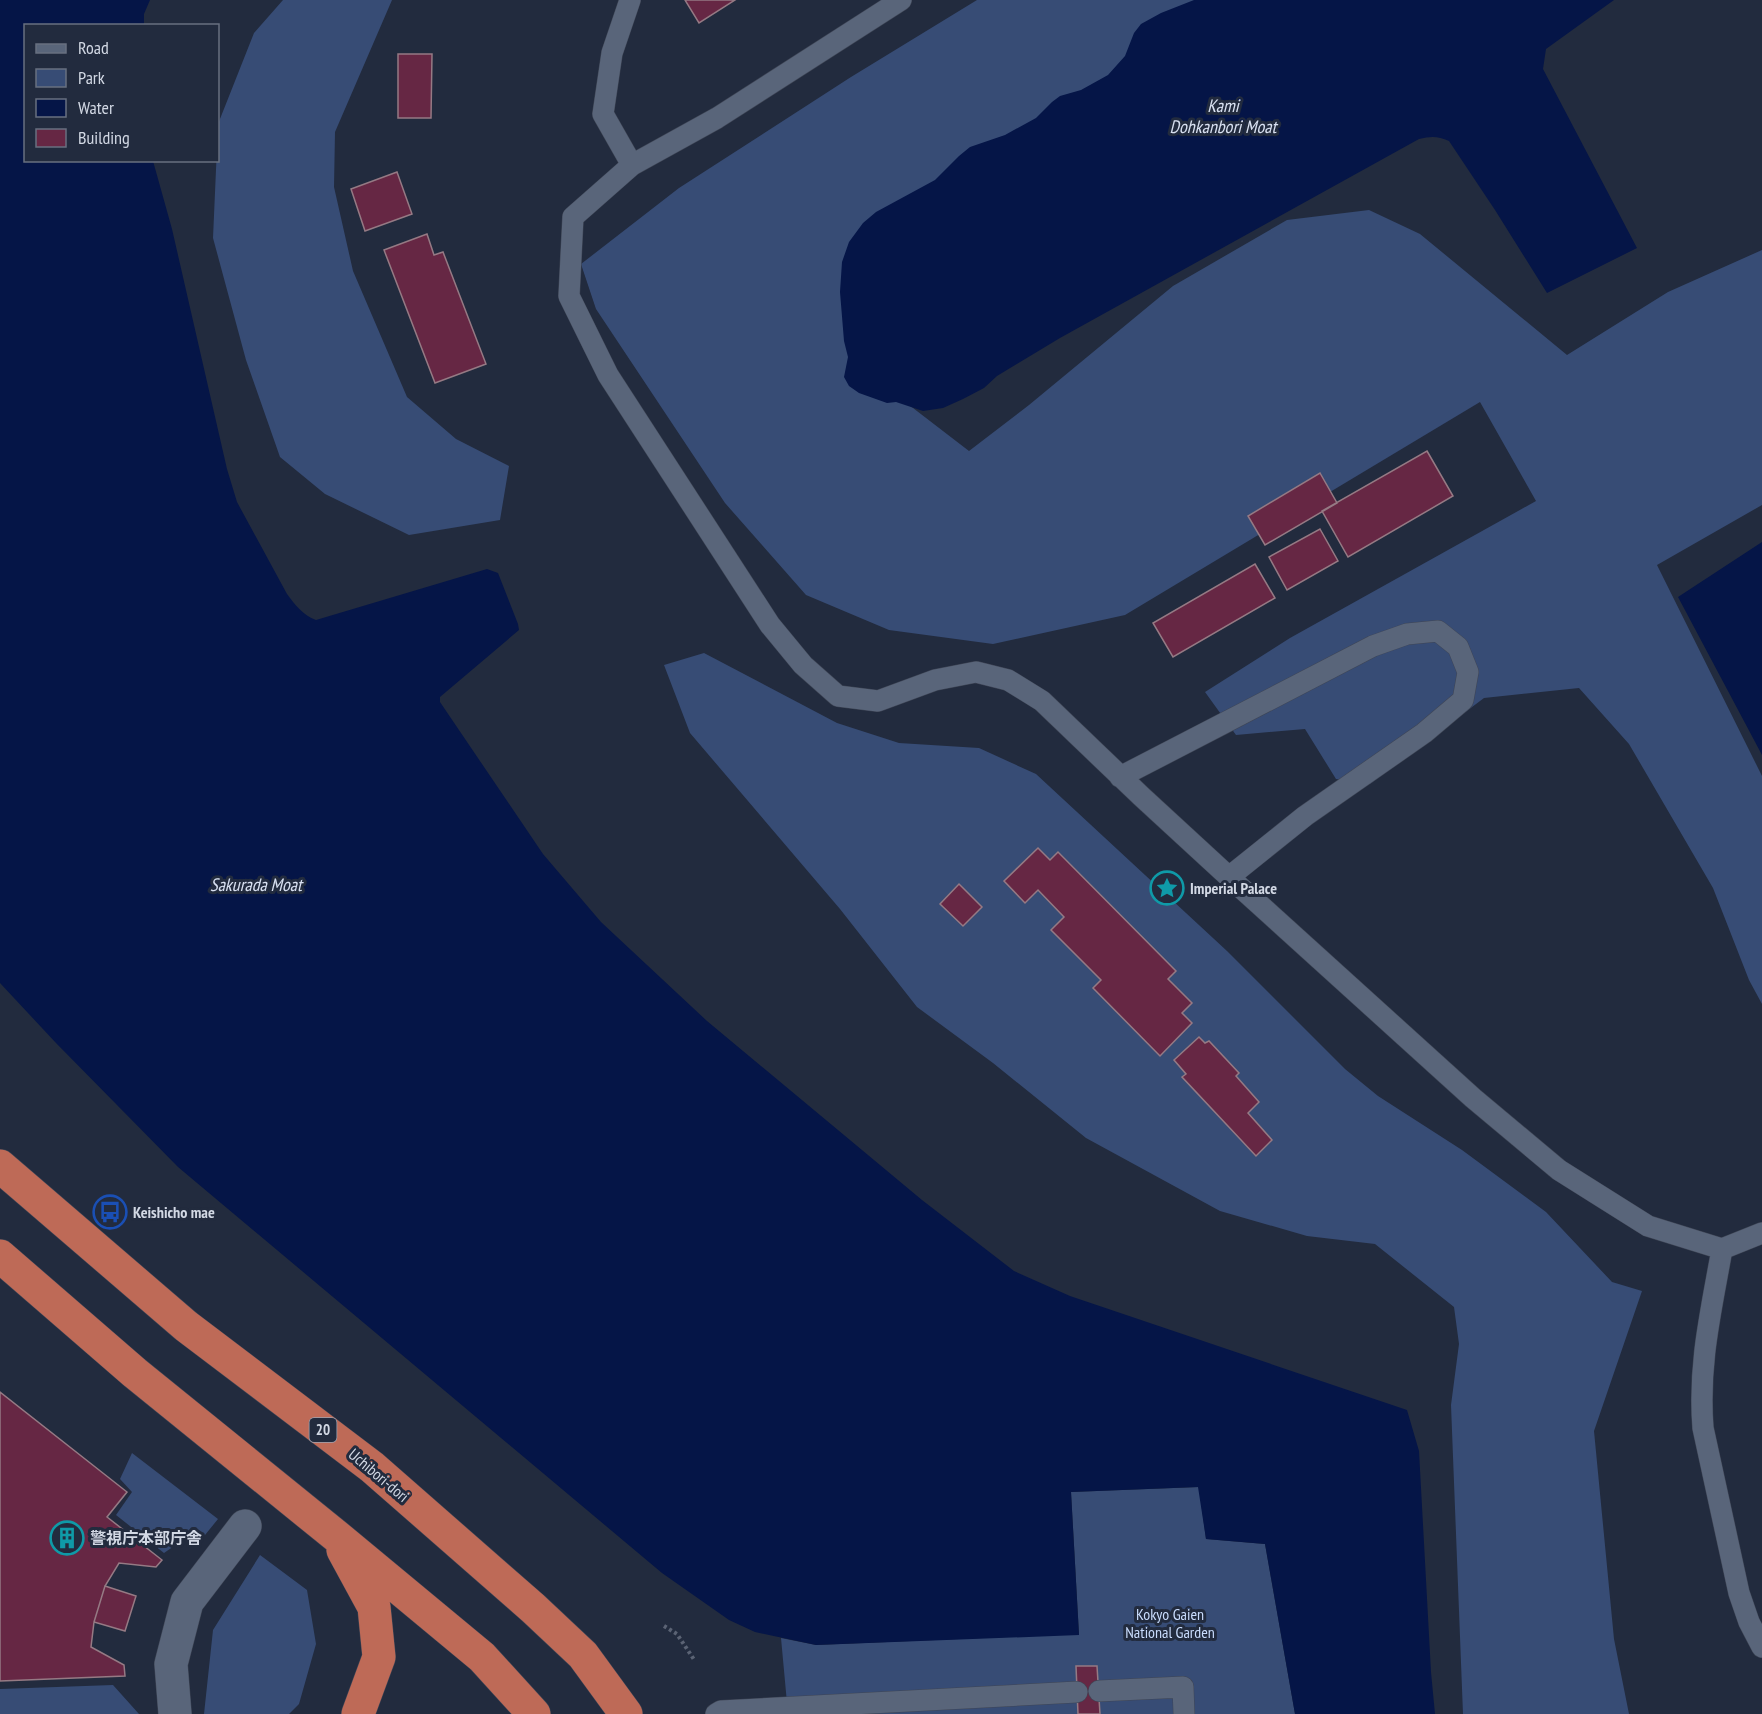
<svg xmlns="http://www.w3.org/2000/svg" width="1762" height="1714" font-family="'PT Sans Narrow','Noto Sans JP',sans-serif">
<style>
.green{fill:#374c75}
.water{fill:#051547}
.building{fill:#662744;stroke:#957a84;stroke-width:1.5}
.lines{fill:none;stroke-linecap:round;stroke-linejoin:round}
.lane-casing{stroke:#3f4656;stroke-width:22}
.street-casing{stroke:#3f4656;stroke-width:34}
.highway-casing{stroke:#3f4656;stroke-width:34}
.path{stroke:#5b6374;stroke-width:4;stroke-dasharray:3 3;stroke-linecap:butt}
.lane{stroke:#59657a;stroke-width:21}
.street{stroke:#59657a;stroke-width:33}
.highway{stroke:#be6a57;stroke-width:33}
.labels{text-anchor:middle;stroke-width:6;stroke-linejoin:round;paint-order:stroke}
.shield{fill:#222b3e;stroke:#9da4b2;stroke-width:1.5}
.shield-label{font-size:15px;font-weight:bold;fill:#d2d8e4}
.poi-label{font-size:16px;font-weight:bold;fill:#d2d8e4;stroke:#222b3e;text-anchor:start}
.street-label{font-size:16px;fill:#d2d8e4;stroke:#222b3e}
.park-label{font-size:16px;fill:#c9dcfd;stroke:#222b3e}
.water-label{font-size:18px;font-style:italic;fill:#d8e0f1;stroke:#222b3e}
</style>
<rect width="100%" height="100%" fill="#222b3e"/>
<path class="green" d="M283,0H392L335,132L334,187L353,271L407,397L456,439L509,466L500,520L409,535L325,494L280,457L246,360L213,238L218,124L254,33Z
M977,0H1284L887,388L969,451L1029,405L1173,286L1287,220L1369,210L1420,234L1567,355L1668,292L1762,250V505L1657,565L1762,776V1004L1749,980L1713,888L1629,744L1579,688L1484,698L1370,784L1336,779L1305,729L1236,735L1205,692L1290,638L1536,501L1480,402L1125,615L993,644L889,630L806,595L725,503L596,309L581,264L679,188L851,77Z
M704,653L837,723L899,743L979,748L1036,774L1227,951L1345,1069L1378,1096L1462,1150L1546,1212L1612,1282L1642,1291L1594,1431L1614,1639L1629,1714H1463L1451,1405L1459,1344L1454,1307L1375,1244L1307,1236L1220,1211L1086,1138L993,1063L917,1007L840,909L690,733L664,665Z
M132,1453L218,1519L205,1535L180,1542L164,1553L116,1515L132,1492L120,1479Z
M1199,1487L1206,1539L1265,1544L1295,1714H788L781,1638L816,1645L1079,1634L1071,1492Z
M260,1555L307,1590L316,1644L299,1704L289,1714H204L213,1630Z
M113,1685L139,1714H0V1689Z"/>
<path class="water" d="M0,0H150L144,14V25L26,26V160L153,161L172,229L227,469L237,502L287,594C295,605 303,615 316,620L487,569L498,573L518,624L519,630L440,697V702L543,854L601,922L707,1021L922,1200L1014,1271L1070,1296L1407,1410L1419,1451L1431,1672L1435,1714H1295L1265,1544L1206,1539L1198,1487L1071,1492L1079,1635L816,1645L755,1632L729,1620L662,1573L178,1167L56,1043L0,983Z
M1194,0H1614L1546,49L1543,69L1637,248L1547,293L1495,210L1449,141C1438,136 1431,136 1419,139L1060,338L997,376L984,388L963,399L943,408L923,411L896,402L887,403L859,393L849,386L844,377L848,357L844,341L840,292L842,262L849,242L863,223L876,212L935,180L959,156L970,147L1005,135L1036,118L1052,102L1060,96L1081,90L1108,75L1125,56L1134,33L1141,24L1161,13Z
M1762,542V755L1678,597Z"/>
<path class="building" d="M685,0H735L699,23Z
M398,54H432L431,118H398Z
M397,172L412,214L365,231L351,189Z
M427,234L434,255L443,252L486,364L435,383L384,250Z
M1427,451L1453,496L1348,557L1322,511Z
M1320,473L1337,503L1265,545L1248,516Z
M1320,529L1338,561L1287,590L1269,557Z
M1255,564L1275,598L1173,657L1153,623Z
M1038,848L1050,860L1058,852L1176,971L1168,979L1192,1003L1182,1013L1192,1023L1160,1056L1093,988L1101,980L1051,930L1064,917L1038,890L1025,903L1004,881Z
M959,884L982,907L963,926L940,904Z
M1199,1037L1205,1043L1209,1041L1239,1073L1236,1076L1259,1102L1248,1113L1272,1140L1256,1156L1182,1077L1186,1074L1174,1060Z
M0,1392L127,1492L107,1517L162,1560L156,1567L119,1563L105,1586L94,1622L91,1647L124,1665L125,1676L0,1681Z
M105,1586L136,1596L125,1631L94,1622Z
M1076,1666H1097L1100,1714H1078Z"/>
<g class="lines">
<defs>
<path id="lane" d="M630,0L612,53L603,114L632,165
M901,0L717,118L632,165L573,217L569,296L608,375L770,625L803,665L838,696L878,701L935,680L976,672L1008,680L1042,701L1141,796L1229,877L1473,1098L1559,1170L1648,1226L1722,1249
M1120,777L1373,646L1407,634L1438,631L1458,647L1468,672L1463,700L1424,733L1305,816L1229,877
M1762,1233L1722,1249C1711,1312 1698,1364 1703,1428L1739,1593L1749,1622L1762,1647
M1099,1691L1183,1687L1184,1714
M716,1714L721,1711L1077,1692"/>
<path id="street" d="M175,1714L171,1664L187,1602L245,1526"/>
<path id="highway" d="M0,1166L186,1326L372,1467L533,1608L583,1655L626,1714
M0,1256L135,1373L335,1535L482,1657L534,1714
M343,1550L374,1607L379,1657L358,1714"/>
</defs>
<use href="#lane" class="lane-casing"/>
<use href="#street" class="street-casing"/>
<use href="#highway" class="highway-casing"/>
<path class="path" d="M664,1626L677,1634L695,1661"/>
<use href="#lane" class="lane"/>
<use href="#street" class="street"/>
<use href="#highway" class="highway"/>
</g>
<defs>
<symbol id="sight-ring" viewBox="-11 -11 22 22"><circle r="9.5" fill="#222b3e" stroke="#0f9aa8" stroke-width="1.5"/><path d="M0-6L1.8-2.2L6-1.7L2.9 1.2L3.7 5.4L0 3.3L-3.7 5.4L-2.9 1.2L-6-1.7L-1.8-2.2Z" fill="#0f9aa8"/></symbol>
<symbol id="bus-ring" viewBox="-11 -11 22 22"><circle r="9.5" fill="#222b3e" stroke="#1a4fb4" stroke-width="1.5"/><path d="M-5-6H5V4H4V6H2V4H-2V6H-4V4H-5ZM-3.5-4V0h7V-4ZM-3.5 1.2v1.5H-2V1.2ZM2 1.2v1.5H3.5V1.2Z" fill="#1a4fb4"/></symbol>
<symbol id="building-ring" viewBox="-11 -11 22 22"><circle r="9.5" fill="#222b3e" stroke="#0f9aa8" stroke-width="1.5"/><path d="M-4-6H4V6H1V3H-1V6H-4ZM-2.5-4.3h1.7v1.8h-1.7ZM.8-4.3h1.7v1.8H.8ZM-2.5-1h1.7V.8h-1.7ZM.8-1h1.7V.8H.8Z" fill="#0f9aa8"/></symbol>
</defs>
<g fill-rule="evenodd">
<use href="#sight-ring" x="1148" y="869" width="38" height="38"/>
<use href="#bus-ring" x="91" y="1193" width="38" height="38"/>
<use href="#building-ring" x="48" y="1519" width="38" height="38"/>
</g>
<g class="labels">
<rect class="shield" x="309.5" y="1418" width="27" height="24" rx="4.5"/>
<g class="shield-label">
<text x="323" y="1435">20</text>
</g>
<g class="poi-label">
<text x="1190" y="894">Imperial Palace</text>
<text x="133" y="1218">Keishicho mae</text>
<text x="90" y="1544">警視庁本部庁舎</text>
</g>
<g class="street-label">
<text transform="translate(379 1475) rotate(40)" y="6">Uchibori-dori</text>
</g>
<g class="park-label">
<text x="1170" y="1620">Kokyo Gaien<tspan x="1170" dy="18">National Garden</tspan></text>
</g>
<g class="water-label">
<text x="1223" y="112">Kami<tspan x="1223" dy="21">Dohkanbori Moat</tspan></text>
<text x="256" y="891">Sakurada Moat</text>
</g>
</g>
<rect x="24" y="24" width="195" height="138" fill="#222b3e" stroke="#687080" stroke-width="1.5"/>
<rect x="36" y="44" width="30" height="9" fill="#59657a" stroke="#687080" stroke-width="1.5"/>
<text x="78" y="54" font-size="18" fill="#d2d8e4">Road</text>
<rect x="36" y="69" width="30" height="18" fill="#374c75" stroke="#687080" stroke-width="1.5"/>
<text x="78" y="84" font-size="18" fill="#d2d8e4">Park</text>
<rect x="36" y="99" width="30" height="18" fill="#051547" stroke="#687080" stroke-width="1.5"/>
<text x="78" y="114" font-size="18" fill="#d2d8e4">Water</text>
<rect x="36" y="129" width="30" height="18" fill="#662744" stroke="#687080" stroke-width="1.5"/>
<text x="78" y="144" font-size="18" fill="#d2d8e4">Building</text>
</svg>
